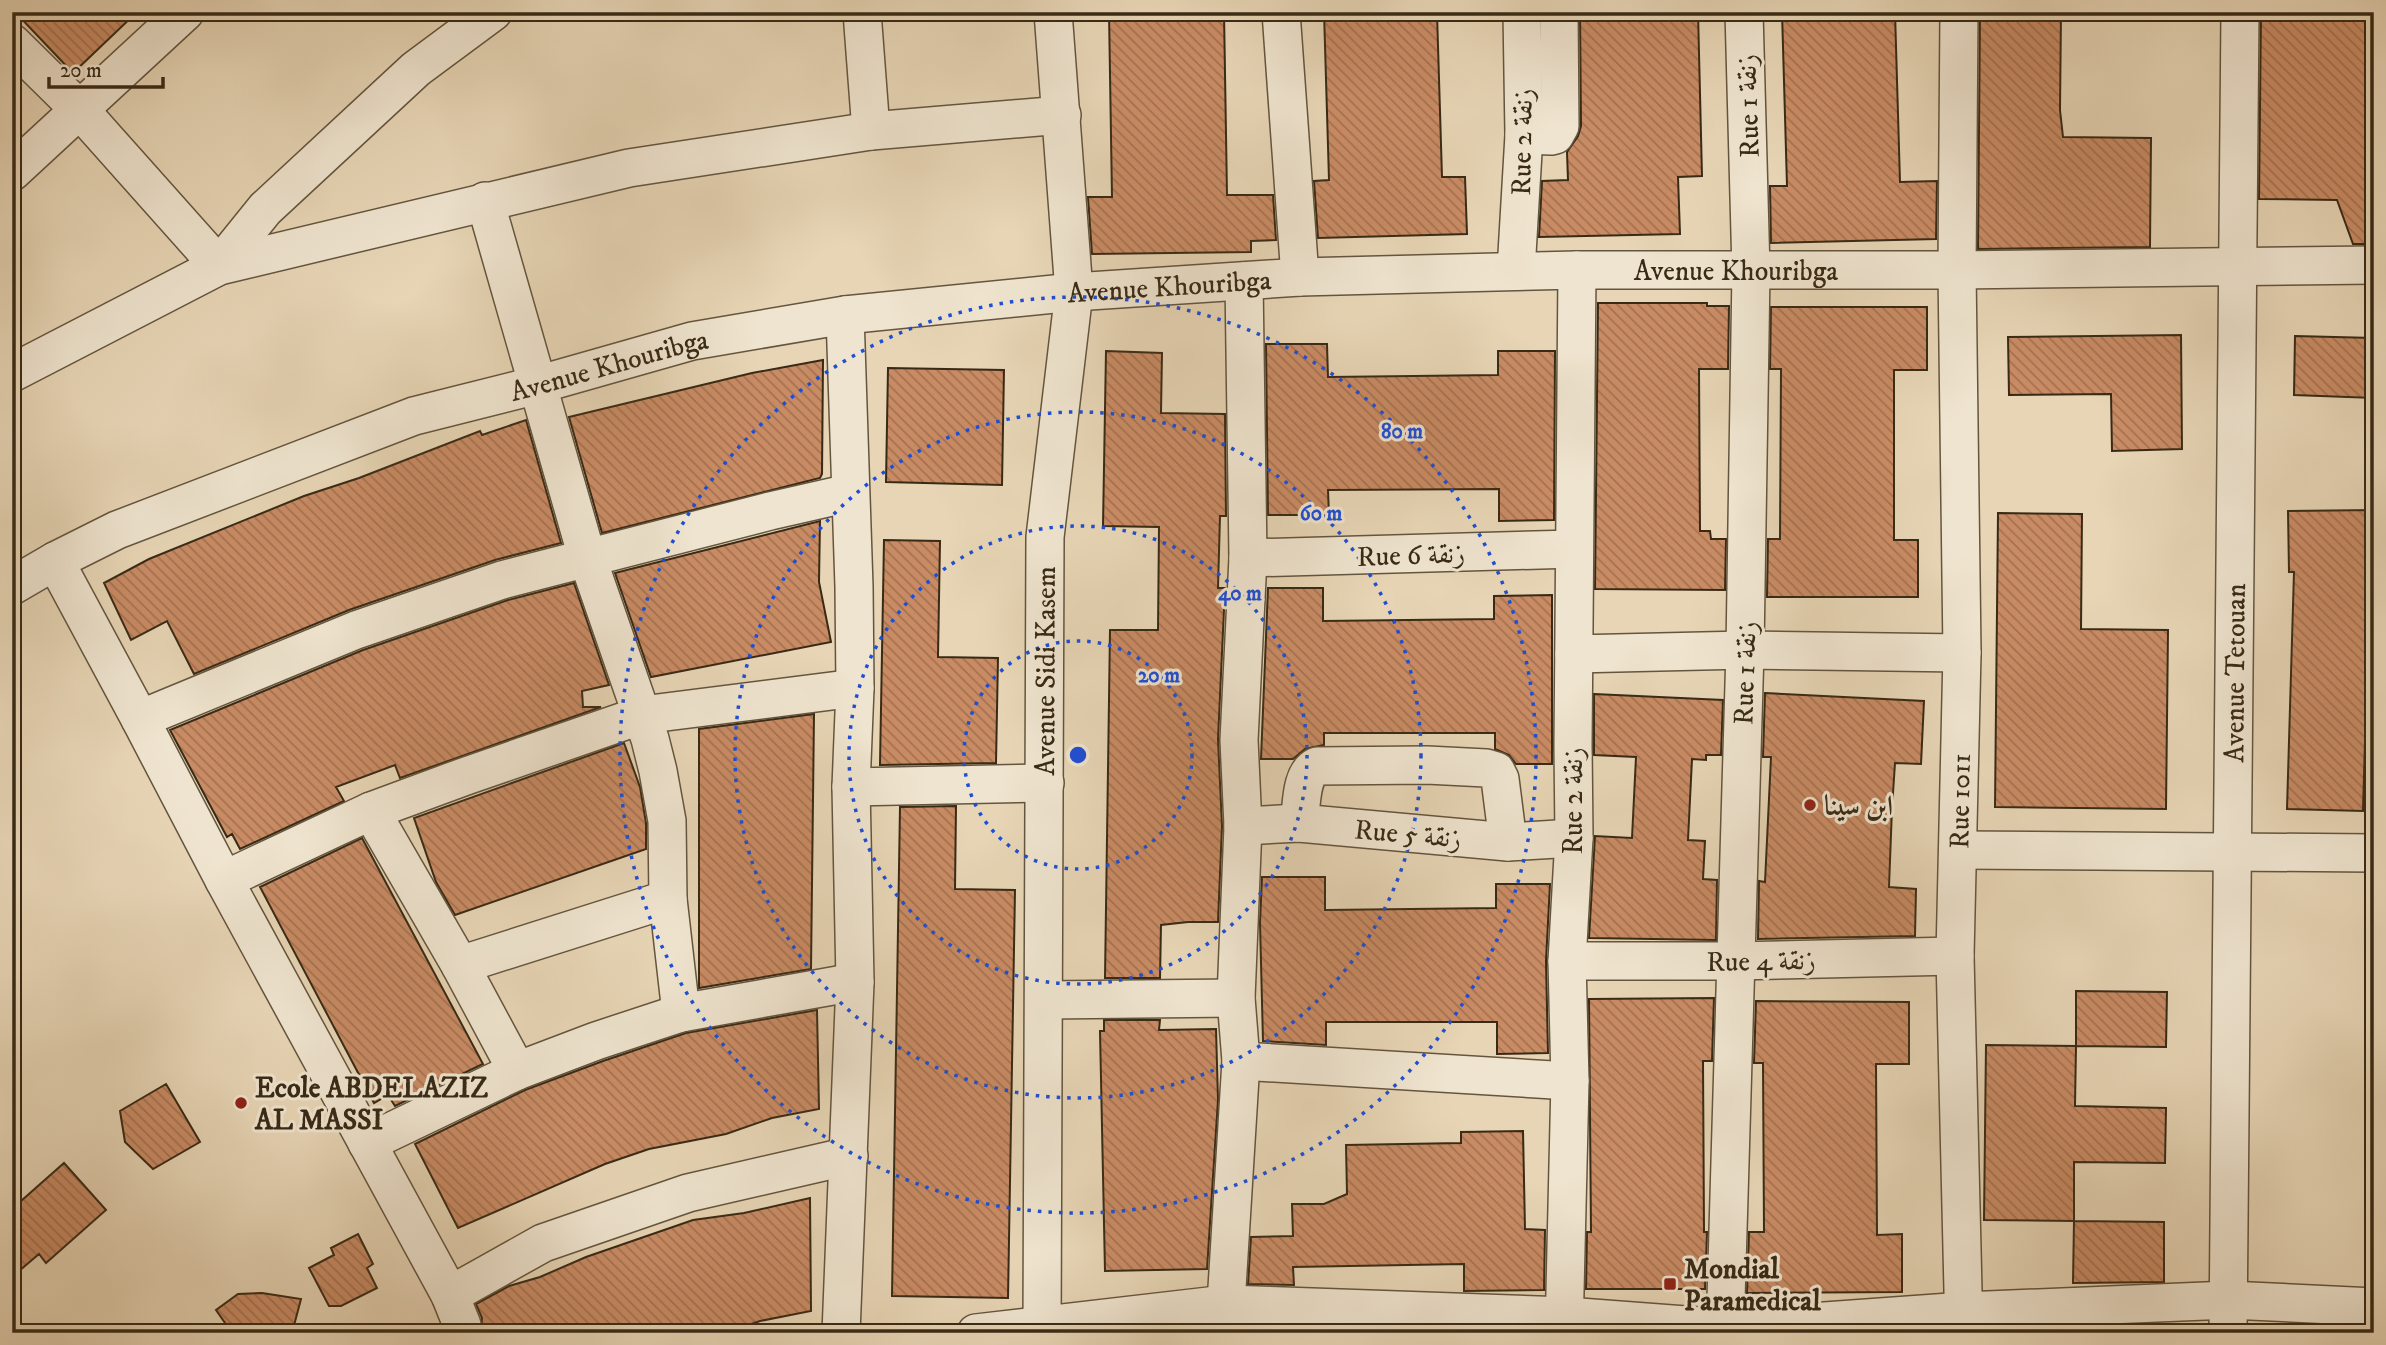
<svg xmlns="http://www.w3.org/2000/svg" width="2386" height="1345" font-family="'IM FELL DW Pica',Amiri,serif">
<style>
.building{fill:url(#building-back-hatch);stroke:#382a16;stroke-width:2}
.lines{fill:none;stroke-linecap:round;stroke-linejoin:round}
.minor-casing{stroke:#64553e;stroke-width:40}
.minor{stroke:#efe4cf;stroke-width:37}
.ring{fill:none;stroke:#1d4ed8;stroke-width:3.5;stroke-dasharray:3.5 7}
.poi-dot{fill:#8f2418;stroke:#efe4cf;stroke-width:2.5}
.labels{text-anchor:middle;stroke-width:6;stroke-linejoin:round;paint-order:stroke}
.street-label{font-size:28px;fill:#382a16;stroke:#efe4cf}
.poi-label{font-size:28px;font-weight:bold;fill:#382a16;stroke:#efe4cf;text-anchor:start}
.centre{fill:#1d4ed8;stroke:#efe4cf;stroke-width:3.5}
.ring-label{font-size:21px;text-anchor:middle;font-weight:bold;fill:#1d4ed8;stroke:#efe4cf;stroke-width:6;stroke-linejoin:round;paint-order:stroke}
</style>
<defs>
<pattern id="building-back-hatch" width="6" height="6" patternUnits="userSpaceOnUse" patternTransform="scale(1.75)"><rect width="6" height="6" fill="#c98b64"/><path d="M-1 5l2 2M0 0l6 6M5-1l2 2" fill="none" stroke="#a47251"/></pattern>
</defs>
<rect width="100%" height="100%" fill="#e7d5b5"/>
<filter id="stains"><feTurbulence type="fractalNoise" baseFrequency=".00286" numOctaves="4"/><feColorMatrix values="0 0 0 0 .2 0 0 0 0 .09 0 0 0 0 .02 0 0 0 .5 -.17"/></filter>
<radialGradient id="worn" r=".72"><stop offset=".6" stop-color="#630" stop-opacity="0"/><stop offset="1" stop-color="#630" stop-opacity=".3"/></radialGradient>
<path class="building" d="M15,12H137L73,73Z
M1109,12H1224L1227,195H1273L1276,240L1251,241V252L1092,254L1088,197H1112Z
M1324,12L1437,13L1442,177H1465L1467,234L1318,238L1314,181L1329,180Z
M1580,12H1698L1702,176L1678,177L1680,234L1539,237L1542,181L1568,180L1567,152L1578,136L1581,126Z
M1782,12H1895L1900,182L1937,181L1936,239L1771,243L1770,186H1787Z
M1980,12H2061L2060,110L2063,137L2151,138L2150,247L1978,249Z
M2261,12H2374V244H2353L2337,200L2259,199Z
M1598,303H1707V306H1729L1728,369H1699L1700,531H1710L1711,539H1726L1725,590L1595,589Z
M1771,307H1927V370H1894V540H1918V597H1767L1768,539H1780L1781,369H1770Z
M2181,335L2182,449L2112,451L2111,394L2009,395L2008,337Z
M2295,336L2374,338V398L2294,395Z
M1266,344H1327L1328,377L1498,375V351H1555L1554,520L1499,521V489L1328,490L1329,515H1268Z
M1106,351L1162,353L1161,413L1225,414L1226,516H1220L1218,588H1225L1218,739L1222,826L1218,922H1188L1161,925L1160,978H1105L1110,630H1158L1159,527L1103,526Z
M823,360L822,474L820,478L602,533L569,417L752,373Z
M888,368L1004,370L1002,485L886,482Z
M526,420L561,543L495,560L349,610L194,674L167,621L131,640L104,583L149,559L304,496L359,478L480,431L482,435Z
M2374,510V571H2370L2363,811L2287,809L2294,572H2289L2288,511Z
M1998,513L2082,514L2081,629L2168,630L2166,809L1995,807Z
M820,521L819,582L831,642L651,677L615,573Z
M884,540L940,541L938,657L998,658L996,763L880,765Z
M574,583L609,685L582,691L583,707H601L400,778L395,765L336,787L344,801L240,849L232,834L227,837L170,730L363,650L508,600Z
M1268,588H1323V621L1494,619V596L1552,595V764H1516L1509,755L1495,749V733H1324V745L1305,749L1293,759H1261Z
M1765,693L1924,701L1921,764L1895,763L1892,808L1889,887L1916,889L1915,936L1758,939L1759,881L1765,882L1771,757H1763Z
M1594,694L1723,700L1721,755H1706V760L1692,759L1688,840L1705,841L1703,879L1717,880L1716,940L1589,938L1595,836L1632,838L1636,757L1594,755Z
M814,714L811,969L699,988V729Z
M624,743L640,787L646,823V849L455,915L436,882L414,818Z
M956,806L955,889L1015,890L1008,1298L892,1296L900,807Z
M362,838L483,1064L395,1106L388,1095L374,1103L260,887Z
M1262,877H1325V910L1496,908V884H1550L1546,961L1548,1053L1497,1054V1022H1326V1045L1263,1041L1260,923Z
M2076,991L2167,992L2166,1047L2076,1046Z
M1714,998L1712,1061H1703L1704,1232H1707L1705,1289H1586L1587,1232H1591L1589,999Z
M1756,1001L1909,1002V1064H1876L1877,1235L1902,1234V1292L1747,1293L1749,1232H1764L1763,1063H1754Z
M817,1010L819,1109L772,1118L726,1134L649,1149L605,1164L458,1228L415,1144L525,1090L603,1061L686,1033Z
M1104,1020H1160L1159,1030L1216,1029L1218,1100L1207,1269L1105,1271L1100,1031H1104Z
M1986,1045L2076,1046L2075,1106L2166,1108L2165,1163L2074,1162V1221L1984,1220Z
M166,1084L200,1142L153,1169L125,1142L120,1111Z
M1523,1131L1525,1229L1545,1230L1544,1290L1464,1291V1264L1293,1267L1294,1285L1248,1284L1251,1237L1293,1236L1292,1204H1324L1347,1194L1346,1145L1461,1143V1132Z
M64,1163L106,1210L46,1263L39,1254L12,1277V1209Z
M810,1198L811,1311L760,1321L725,1333H481L482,1318L476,1304L509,1286L540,1277L586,1257L693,1220L744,1213Z
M2074,1221L2164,1222V1282L2073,1283Z
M358,1234L373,1264L367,1268L377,1288L341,1306H329L309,1268L334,1255L331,1248Z
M262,1293L301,1299L292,1333H232L216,1310L238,1294Z"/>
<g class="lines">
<defs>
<g id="minor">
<path d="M862,12L871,131"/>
<path d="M1281,12L1300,277"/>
<path d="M1959,12L1957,270L1962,653L1955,956L1964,1333"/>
<path d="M12,43L80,110L219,266L265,209L416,69L493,12"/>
<path d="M1524,135L1551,136L1555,135L1560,126L1559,12"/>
<path d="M12,172L185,12"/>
<path d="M485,201L587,557L650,739L658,771L667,821L668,899L681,1013"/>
<path d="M1516,271L1524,135L1522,12"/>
<path d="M12,373L219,266L629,168L871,131L1062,115"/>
<path d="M1248,558L1574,549"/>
<path d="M55,561L140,719L356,630L502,580L770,511L849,493"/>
<path id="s1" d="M12,586L55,561L117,530L414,416L537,385L692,341L845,315L1074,292L1300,277L1577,270H1957L2374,265"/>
<path d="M1574,654L1745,650L1962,653"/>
<path d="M140,719L224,880L450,1295L462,1325"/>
<path d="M851,787L1045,783"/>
<path d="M371,811L460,965"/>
<path d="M1299,823C1302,806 1300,774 1317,766L1427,765L1486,768L1496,771L1500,779L1508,842"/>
<path d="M1243,826L1299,823L1508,842L1574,838"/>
<path d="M1958,850L2374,853"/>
<path d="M224,880L371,811L466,776L642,715L855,688"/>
<path d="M1567,961H1735L1955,956"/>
<path d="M1044,1000L1236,998"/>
<path d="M1241,1061L1570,1081"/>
<path d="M517,1071L460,965L668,899"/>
<path d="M367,1143L517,1071L596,1041L681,1013L855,982"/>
<path d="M450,1295L543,1243L688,1193L849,1156"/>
<path d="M841,1333L855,982L851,787L855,688L854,587L845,315"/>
<path d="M976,1333L1226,1304L1566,1316L1725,1328L1964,1311L2229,1300L2374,1307"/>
<path id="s2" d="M1042,1333L1045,537L1074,292L1053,12"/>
<path d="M1226,1333V1304L1241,1061L1236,998L1243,826L1239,740L1248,558L1244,281"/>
<path d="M1564,1333L1570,1081L1567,961L1574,838L1573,745L1577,270"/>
<path d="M1725,1333L1745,650L1751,271L1744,12"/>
<path id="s3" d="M2228,1333L2240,12"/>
</g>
</defs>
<use href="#minor" class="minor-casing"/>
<use href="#minor" class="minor"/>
</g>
<g class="ring">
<circle cx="1078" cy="755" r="114"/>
<circle cx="1078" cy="755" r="229"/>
<circle cx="1078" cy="755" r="343"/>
<circle cx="1078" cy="755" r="458"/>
</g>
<g class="poi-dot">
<circle cx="1810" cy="805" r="7"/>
<circle cx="241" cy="1103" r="7"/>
<rect x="1663" y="1277" width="14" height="14" rx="3.5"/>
</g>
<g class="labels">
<g class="street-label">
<text transform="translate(1747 106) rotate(-92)" y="10">Rue 1 زنقة</text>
<text transform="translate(1521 142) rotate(-89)" y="10">Rue 2 زنقة</text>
<text dy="10" stroke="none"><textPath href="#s1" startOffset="1773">Avenue Khouribga</textPath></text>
<text dy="10" stroke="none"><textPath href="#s1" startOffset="1206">Avenue Khouribga</textPath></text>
<text dy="10" stroke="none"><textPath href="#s1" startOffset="639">Avenue Khouribga</textPath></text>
<text transform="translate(1411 554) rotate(-2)" y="10">Rue 6 زنقة</text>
<text dy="10" stroke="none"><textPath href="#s2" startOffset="662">Avenue Sidi Kasem</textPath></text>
<text transform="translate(1744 673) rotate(-88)" y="10">Rue 1 زنقة</text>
<text dy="10" stroke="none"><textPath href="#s3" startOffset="660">Avenue Tetouan</textPath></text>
<text transform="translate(1572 801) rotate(-90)" y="10">Rue 2 زنقة</text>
<text transform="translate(1959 801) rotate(-89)" y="10">Rue 1011</text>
<text transform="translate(1408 833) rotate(5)" y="10">Rue 5 زنقة</text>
<text transform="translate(1761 960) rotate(-1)" y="10">Rue 4 زنقة</text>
</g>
<g class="poi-label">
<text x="1824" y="815">ابن سينا</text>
<text x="255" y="1097">Ecole ABDELAZIZ<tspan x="255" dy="32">AL MASSI</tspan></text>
<text x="1684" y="1278">Mondial<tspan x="1684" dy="32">Paramedical</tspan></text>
</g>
</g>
<circle cx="1078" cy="755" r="10" class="centre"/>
<g class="ring-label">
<text x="1402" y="438">80 m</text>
<text x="1321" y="520">60 m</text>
<text x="1240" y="600">40 m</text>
<text x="1159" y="682">20 m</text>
</g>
<rect width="2386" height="1345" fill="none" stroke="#e7d5b5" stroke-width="42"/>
<rect x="14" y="14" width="2358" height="1317" fill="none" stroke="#382a16" stroke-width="3.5"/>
<rect x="21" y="21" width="2344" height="1303" fill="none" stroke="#382a16" stroke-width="2"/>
<path d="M49 77v10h114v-10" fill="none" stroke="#382a16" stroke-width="3.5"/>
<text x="60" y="77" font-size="21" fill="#382a16" stroke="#efe4cf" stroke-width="5" paint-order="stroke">20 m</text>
<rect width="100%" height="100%" filter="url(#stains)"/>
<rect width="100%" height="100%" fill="url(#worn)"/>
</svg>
